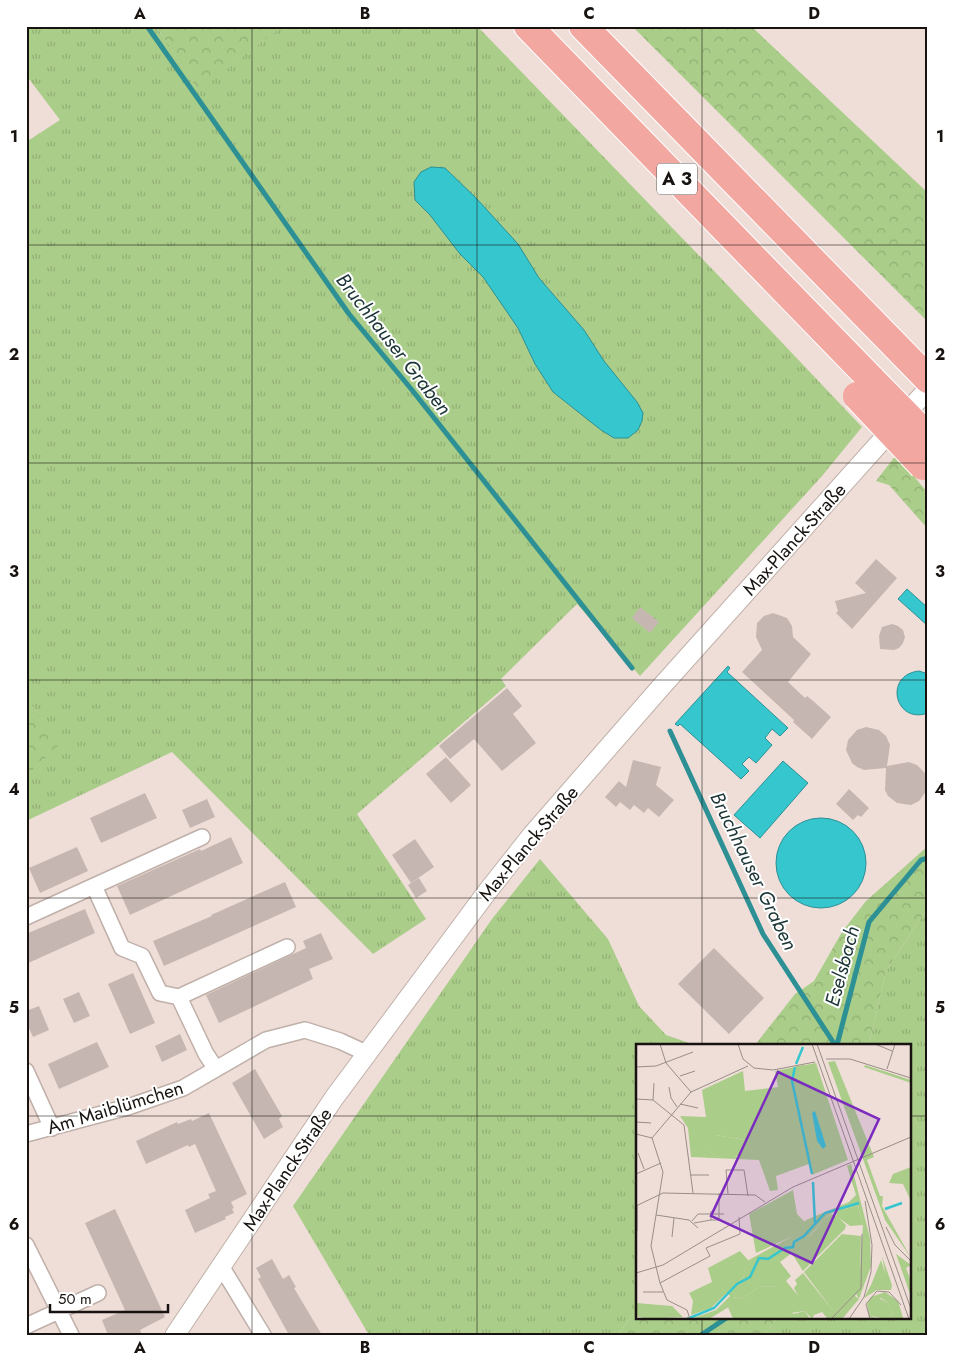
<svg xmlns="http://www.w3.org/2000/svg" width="954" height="1361" font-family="Jost,sans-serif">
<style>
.grass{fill:url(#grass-tufts)}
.forest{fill:url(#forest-crowns)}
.water{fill:#36c6ce;stroke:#2d9095}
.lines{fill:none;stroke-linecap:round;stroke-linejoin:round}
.stream{stroke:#2d9095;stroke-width:5}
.building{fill:#c6b6b1}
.minor-casing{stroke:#c0b0aa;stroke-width:18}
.tertiary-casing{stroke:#c0b0aa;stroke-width:21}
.motorway-casing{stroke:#fff;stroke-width:30}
.minor{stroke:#fff;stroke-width:15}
.tertiary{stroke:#fff;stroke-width:19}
.motorway{stroke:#f3a7a1;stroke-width:28}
.motorway-bridge-casing{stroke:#fff;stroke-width:30;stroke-linecap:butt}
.motorway-bridge{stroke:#f3a7a1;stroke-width:28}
.grid{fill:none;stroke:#181310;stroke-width:1;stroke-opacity:0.55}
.labels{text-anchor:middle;stroke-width:4;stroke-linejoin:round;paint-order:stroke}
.shield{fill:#fff;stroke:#5d5a58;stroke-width:1}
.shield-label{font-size:18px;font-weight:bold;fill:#181310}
.street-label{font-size:19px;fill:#181310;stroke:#fff}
.water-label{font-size:20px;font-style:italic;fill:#1c3435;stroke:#fff}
.inset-river{fill:none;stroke:#36c6ce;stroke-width:2.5}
.inset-road{fill:none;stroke:#998d88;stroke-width:1}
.view{fill:#7b2cbf;fill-opacity:0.15;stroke:#7b2cbf;stroke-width:2.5}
.inset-edge{fill:none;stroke:#181310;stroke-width:2.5}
.neatline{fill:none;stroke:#181310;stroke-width:2}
.grid-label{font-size:16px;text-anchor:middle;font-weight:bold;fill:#181310}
</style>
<defs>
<pattern id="grass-tufts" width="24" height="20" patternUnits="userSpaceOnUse" patternTransform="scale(1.25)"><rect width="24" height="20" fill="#aacd89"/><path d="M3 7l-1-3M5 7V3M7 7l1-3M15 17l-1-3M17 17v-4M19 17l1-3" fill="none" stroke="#92af75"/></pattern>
<pattern id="forest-crowns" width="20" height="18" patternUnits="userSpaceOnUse" patternTransform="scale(1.25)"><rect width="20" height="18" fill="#aacd89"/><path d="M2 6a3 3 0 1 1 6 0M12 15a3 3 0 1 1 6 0" fill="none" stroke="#92af75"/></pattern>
</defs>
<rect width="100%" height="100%" fill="#efded8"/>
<path class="grass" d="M26,26H156L199,90L282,26H477L715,272L862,427L822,476L640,676L577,604L501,679L506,686L357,814L426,919L373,954L172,752L26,821V777L60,743L26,698V142L60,120L26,75Z
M540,859L608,939L639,1006L666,1035L695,1045H638V1308L618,1335H369L293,1206L492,919Z
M928,907V1335H764L778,1317H910V1045H869L886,971Z"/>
<path class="forest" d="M156,26H282L199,91Z
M632,26H751L928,193V322Z
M896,455L928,493V529L889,485L876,481Z
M26,698L61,743L26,777Z
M928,846V907L886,971L869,1045H755L795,994L814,981L842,932L866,901Z
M638,1308V1317H778L764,1335H618Z"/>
<path class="water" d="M431,167L445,168L477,199L518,244L539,278L584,330L604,361L637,402L643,413L642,421L638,430L628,438H614L601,430L553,392L535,364L518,328L483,277L460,254L430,215L415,200L414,182L421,172Z
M907,589L928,608V626L898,599Z
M728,666L730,668L727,672L788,728L780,736L772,729L765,738L772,745L756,763L749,757L742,764L749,771L741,779L680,724L678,726L675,724Z
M919,671L928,674V713C895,725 883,675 919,671Z
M783,761L808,783L760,838L734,815Z
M776 863a45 45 0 1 1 90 0a45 45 0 1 1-90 0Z"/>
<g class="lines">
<path class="stream" d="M147,26L349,314L412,390L632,668
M670,731L763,934L835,1045
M837,1045L869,922L921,860L928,858
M701,1335L728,1317"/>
</g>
<path class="building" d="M876,559L897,578L852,629L836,613L838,611L835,601L866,593L855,583Z
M640,607L659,622L650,633L632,618Z
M773,613L787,618L792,626L793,637L811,654L788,682L805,698L807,696L812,700L831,717L812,739L793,722L794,720L742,672L762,650L756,637L757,623L764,616Z
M892,624L898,626L903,630L905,637L903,643L899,648L894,650L880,649L879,636L882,627Z
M507,688L522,706L513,714L536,743L502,771L474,739L450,759L439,746Z
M866,727L879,730L886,736L890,745L887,766L909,762L917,765L924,772L928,780L927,790L919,801L911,805L897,803L888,796L885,790L886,768L864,770L857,767L852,763L846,750L848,740L857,730Z
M446,757L471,785L451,803L426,774Z
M633,760L661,767L656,785L674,800L659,817L648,808L644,813L634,805L630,810L620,802L616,807L605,797L619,781L626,787Z
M849,789L869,808L861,817L858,815L853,820L836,804Z
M145,793L157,818L101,843L90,818Z
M207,799L215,817L190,828L182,810Z
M231,837L243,863L130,915L117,886L200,849L201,851Z
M415,839L434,867L411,883L392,855Z
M77,847L88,871L40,893L29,868Z
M419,878L427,891L416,898L408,885Z
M285,882L296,907L164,966L153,941L212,916L211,915Z
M85,909L95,933L26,964V934Z
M321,933L333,959L309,969L313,979L219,1023L206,995L306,948L303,941Z
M714,948L764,998L729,1034L678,984Z
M133,973L155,1023L130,1034L108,984Z
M79,992L90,1016L74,1023L63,999Z
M39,1006L49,1030L33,1037L26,1022V1011Z
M180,1034L187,1050L162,1062L155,1046Z
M97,1042L109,1067L59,1089L48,1064Z
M255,1069L282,1116L279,1119L283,1127L264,1139L232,1083Z
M209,1113L247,1194L231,1202L234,1208L232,1209L234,1213L225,1217L226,1219L195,1233L185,1210L210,1198L208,1194L216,1191L195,1144L189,1147L188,1145L146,1164L136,1141L177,1122L178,1124L191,1119L192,1121Z
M115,1209L165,1317L140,1330L142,1335H108L102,1320L125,1310L85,1223Z
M272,1259L283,1279L289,1275L296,1287L294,1288L322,1335H289L258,1279L261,1277L256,1268Z"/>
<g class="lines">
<defs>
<path id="minor" d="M94,886L202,837
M26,917L94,886L122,948L142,956L160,993L179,997L206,1054L216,1069
M179,997L287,947
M26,1071L52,1128
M26,1134L128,1107L183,1088L266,1040L305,1030L340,1041L366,1053
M26,1245L71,1335
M221,1266L263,1335
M26,1326L98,1293"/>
<path id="tertiary" d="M175,1335L334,1098L487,892L532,835L661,687L928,389"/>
<path id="motorway" d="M528,26L872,380
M583,26L928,379"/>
</defs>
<use href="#minor" class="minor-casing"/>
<use href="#tertiary" class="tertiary-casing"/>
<use href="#motorway" class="motorway-casing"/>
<use href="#minor" class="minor"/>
<use href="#tertiary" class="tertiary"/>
<use href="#motorway" class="motorway"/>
<defs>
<path id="motorway-bridge" d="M872,380L928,437
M857,396L923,466"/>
</defs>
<use href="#motorway-bridge" class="motorway-bridge-casing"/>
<use href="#motorway-bridge" class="motorway-bridge"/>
</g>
<path class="grid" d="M252,26V1335M477,26V1335M702,26V1045M26,245H928M26,463H928M26,680H928M26,898H928M26,1116H638M910,1116H928M702,1317V1335"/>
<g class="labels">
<rect class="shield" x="657" y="163.5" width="40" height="31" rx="4"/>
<g class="shield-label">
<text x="677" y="185">A 3</text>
</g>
<g class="street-label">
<text transform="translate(794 539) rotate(-48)" y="7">Max-Planck-Straße</text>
<text transform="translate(528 843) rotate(-50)" y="7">Max-Planck-Straße</text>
<text transform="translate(115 1107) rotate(-17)" y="7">Am Maiblümchen</text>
<text transform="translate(287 1169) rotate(-56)" y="7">Max-Planck-Straße</text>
</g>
<g class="water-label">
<text transform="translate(394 344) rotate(52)" y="7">Bruchhauser Graben</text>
<text transform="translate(754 871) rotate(64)" y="7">Bruchhauser Graben</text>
<text transform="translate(842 966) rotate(-75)" y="7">Eselsbach</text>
</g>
</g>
<g transform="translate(636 1044)">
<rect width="275" height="275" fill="#efded8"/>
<path d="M180,19L212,116L176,131L173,120L140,132L142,146L134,147L123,116L55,113L52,84L44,72L70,73L66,46L107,27L109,47L142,43L139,27ZM80,91L109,96L102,113L77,112L75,107ZM157,146L161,170L170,179L155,193L120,209L113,170ZM222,162L227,181L214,182L203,174L210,181L209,185L167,227L155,208L175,191L188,175L196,170L199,173L201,170L199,167ZM206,190L225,192L224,243L219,252L223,255L206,275L191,274L186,268L178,271L166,260L158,244L161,240L159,236L167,229L198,268L168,228ZM104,207L112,216L107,233L75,264L55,271L57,257L53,249L76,238L72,224ZM260,210L275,221L270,224L275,237L274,250ZM246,212L256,241L255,246H241L228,254L235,241L237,242L249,229ZM142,242L157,270L169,267L174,275H97L92,263L96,261V253L105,255L123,243ZM249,248L262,257L267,274L251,275L257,270L252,259L245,254L231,260L235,272L241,275L233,273L231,260L235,253ZM0,259L36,262L47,273L11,275L0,272Z" fill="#aacd89" fill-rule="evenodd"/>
<path d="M199,17L238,113L231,116L244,152H247L246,162L275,214L249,176L192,18ZM169,21L177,43L159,47L157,32L160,22ZM229,21L275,36V39L228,23ZM66,83L80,91L109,96L112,110L93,114L77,112L75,107L61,105L58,103L60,93ZM215,120L234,194L235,222L223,255L219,248L223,243L227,181L222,162L199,167L188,175L165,202L144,218L155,232L150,237L178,271L176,275L169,267L140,271L142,242L123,243L105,255L97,253L96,261L73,275H55L80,266L94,252L90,248L107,233L111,217L155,193L170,176L213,158L220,151L211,122ZM275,123V157L267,140L253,139L257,130ZM245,216L249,229L247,236L237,243L235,241ZM241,253L252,259L257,270L251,275L235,272L231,260Z" fill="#aacd89"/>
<path d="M179,67L190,102L187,105L181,97L176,69Z" fill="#36c6ce"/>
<path class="inset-river" d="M160,20L167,3M159,23L156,37L176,130M177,138L179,180M249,165L266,159M51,275L78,264L101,240L114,233L123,214L132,215L149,204L157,203L158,198L168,192L189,169L223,159"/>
<path class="inset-road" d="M24,0L30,19L55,48M102,0L107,15L118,24L137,26L179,18M176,0L273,275M181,0L275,265M239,0L256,7M190,15H214L275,34M0,23L20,22L57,8M251,25L259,0M44,32L59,27M33,43L35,54L41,63M0,55L17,56L48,81L57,149M17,56L18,39M44,60L62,64M0,78L15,79M0,90L16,94L27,128L15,202L24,239L31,256L51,266L54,275M16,94L55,48L112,22M2,109L8,125M0,130L25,119M55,131H73M92,150L90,126H108L112,152M0,162L27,149L119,151L129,158M75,167V176H83V149M20,171L53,176L62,184M56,177L62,170H88M58,179L75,176M250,183L259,201L275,217M1,187V161M36,193L38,174M0,229L27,221L157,143L275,93M24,239L74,212L70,204L104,190L103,173M7,248H27M195,275L225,244L226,190M213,275L228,253L235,228L236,201L229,157M234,275L230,260L241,247L253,248L265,261"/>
<path class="view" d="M142,28L243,75L176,219L75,172Z"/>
<rect width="275" height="275" class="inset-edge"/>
</g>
<rect width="954" height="1361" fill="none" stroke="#ffffff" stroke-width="55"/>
<path d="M50 1304v8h118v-8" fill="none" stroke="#181310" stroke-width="2.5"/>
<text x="58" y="1304" font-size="15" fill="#181310" stroke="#ffffff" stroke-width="4" paint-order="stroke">50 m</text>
<rect x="28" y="28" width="898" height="1306" class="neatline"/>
<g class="grid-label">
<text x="140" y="19">A</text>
<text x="365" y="19">B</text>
<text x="589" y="19">C</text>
<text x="814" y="19">D</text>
<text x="14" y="142">1</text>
<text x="940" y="142">1</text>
<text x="14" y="360">2</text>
<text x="940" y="360">2</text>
<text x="14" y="577">3</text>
<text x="940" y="577">3</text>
<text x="14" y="795">4</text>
<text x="940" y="795">4</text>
<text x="14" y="1013">5</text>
<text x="940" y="1013">5</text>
<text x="14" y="1230">6</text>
<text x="940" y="1230">6</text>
<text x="140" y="1353">A</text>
<text x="365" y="1353">B</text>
<text x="589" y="1353">C</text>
<text x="814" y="1353">D</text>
</g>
</svg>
